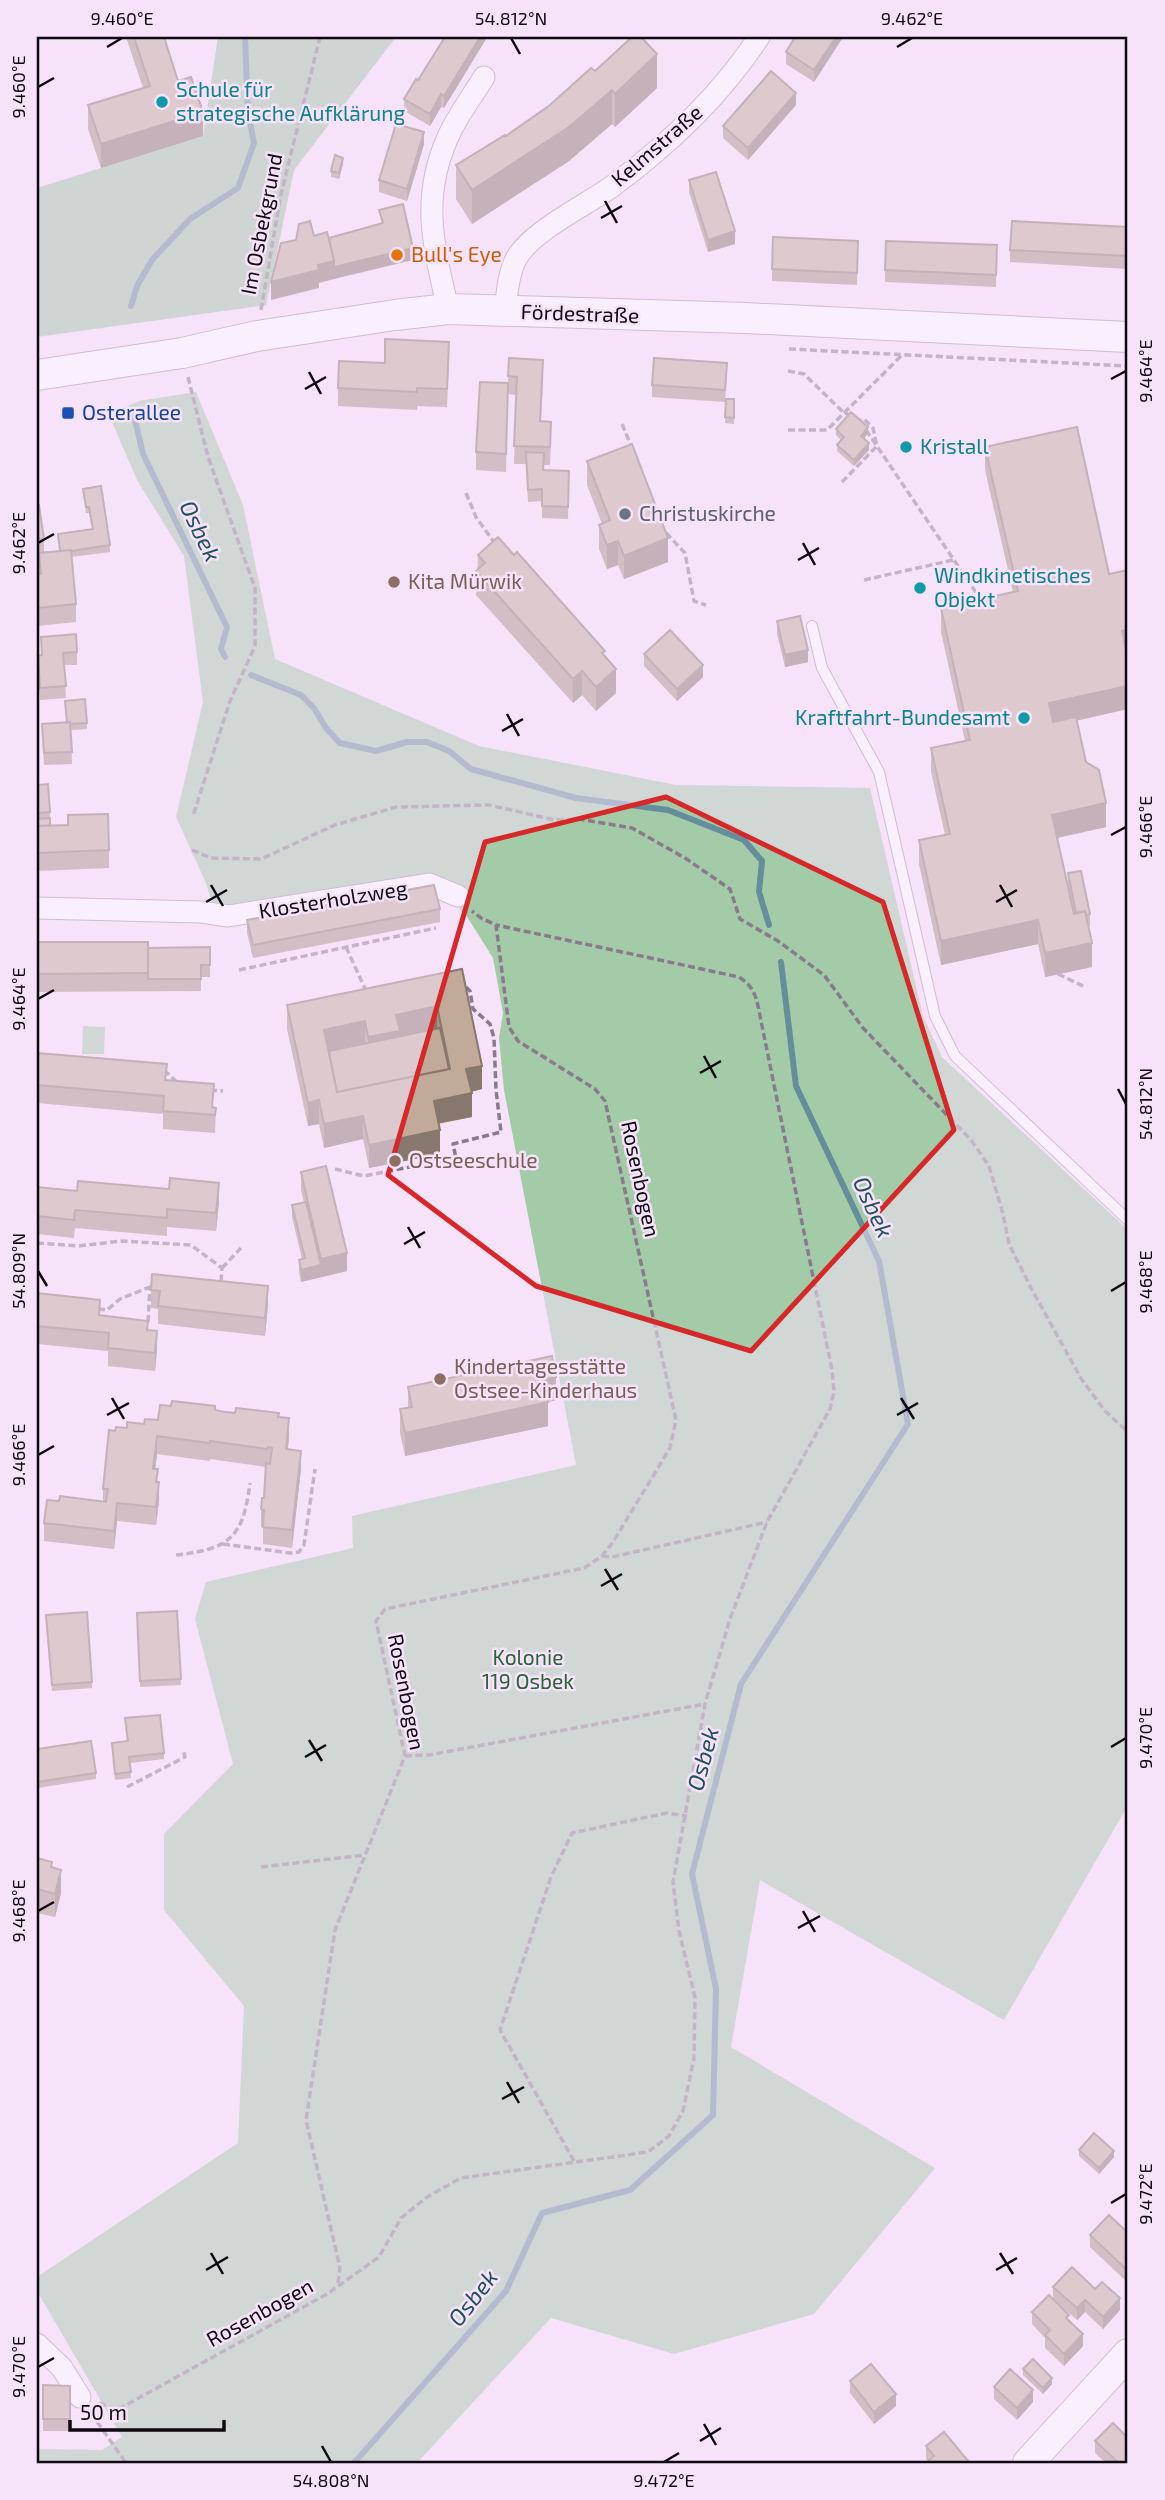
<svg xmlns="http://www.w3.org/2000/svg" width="1165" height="2500" font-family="'Exo 2',sans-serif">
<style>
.green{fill:#a3cba8}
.forest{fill:#9ec6a3}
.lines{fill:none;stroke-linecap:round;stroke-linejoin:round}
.stream{stroke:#668d9b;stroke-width:6}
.lane-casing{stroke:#a190a4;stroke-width:12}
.street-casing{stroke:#a190a4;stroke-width:23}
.secondary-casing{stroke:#a190a4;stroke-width:32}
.path{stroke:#897b8b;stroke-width:3.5;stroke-dasharray:7 3.5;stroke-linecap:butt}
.lane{stroke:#fff;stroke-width:10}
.street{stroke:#fff;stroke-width:21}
.secondary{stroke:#fff;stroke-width:30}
.wall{fill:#a79284}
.shaded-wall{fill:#88776c}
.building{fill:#c2aa9a;stroke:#88776c;stroke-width:2;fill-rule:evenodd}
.marked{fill:none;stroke:#d62828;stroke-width:5;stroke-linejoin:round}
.ticks{fill:none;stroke:#0f0911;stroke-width:2.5}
.culture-dot{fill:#0f9aa8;stroke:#f6e2f9;stroke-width:2.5}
.food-dot{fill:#e8710a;stroke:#f6e2f9;stroke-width:2.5}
.transit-dot{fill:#1a4fb4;stroke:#f6e2f9;stroke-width:2.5}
.worship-dot{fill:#6b7280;stroke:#f6e2f9;stroke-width:2.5}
.education-dot{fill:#8d6e63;stroke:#f6e2f9;stroke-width:2.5}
.labels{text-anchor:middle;stroke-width:5;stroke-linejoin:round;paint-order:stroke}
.culture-label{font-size:21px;fill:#0d838f;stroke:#f6e2f9;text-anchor:start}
.street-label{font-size:21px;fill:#0f0911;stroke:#f6e2f9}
.food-label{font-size:21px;fill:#c56008;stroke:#f6e2f9;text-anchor:start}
.transit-label{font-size:21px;fill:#164399;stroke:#f6e2f9;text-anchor:start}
.worship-label{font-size:21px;fill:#5b616d;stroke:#f6e2f9;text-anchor:start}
.education-label{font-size:21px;fill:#785e54;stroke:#f6e2f9;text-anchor:start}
.park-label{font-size:21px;fill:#296336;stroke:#f6e2f9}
.water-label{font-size:23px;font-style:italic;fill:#1f515d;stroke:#f6e2f9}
.neatline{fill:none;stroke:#0f0911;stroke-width:2.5}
.ticks-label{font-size:18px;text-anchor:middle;fill:#0f0911}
</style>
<rect width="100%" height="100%" fill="#f6e2f9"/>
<path class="green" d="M196,392L243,505L275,659L479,746L676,785L870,788L923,1016L942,1057L1128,1230V1805L1004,2020L760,1880L731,2047L935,2168L814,2314L674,2354L551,2318L417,2463H37V2449L102,2450L122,2437L37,2291V2277L238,2143L244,2006L164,1910V1834L233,1764L195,1619L206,1582L353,1548L352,1516L576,1465L504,1090L499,1038L503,1013L493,958L466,915L440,891L220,925L205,881L176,817L203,702L184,556L137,480L109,415L139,401Z
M83,1026L105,1027L104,1054H82Z"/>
<path class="forest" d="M218,37H396L294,170L266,305L37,337V188L203,136Z"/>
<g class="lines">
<path class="stream" d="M131,306L137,286L152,260L190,219L238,188L254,143L248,112L245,37
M135,420L143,454L227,627L221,649L225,657
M251,675L301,695L314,708L326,728L340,743L376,751L407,742H427L449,751L471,769L576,798L668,810L744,840L762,861L759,892L769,925
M354,2463L506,2291L542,2213L630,2190L713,2115L716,1989L692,1874L741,1684L908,1424L879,1261L796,1086L781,962"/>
<defs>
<path id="lane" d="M812,626L822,668L879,772L935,1016L955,1056L1128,1220"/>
<path id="street" d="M448,309C434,247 420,199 448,137C457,116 472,97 484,77
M505,312C507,294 508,275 516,259C531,231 587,205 614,185C669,144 721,95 759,37
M37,908L201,912L228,916L429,884L458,896
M37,2344L62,2368L80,2397"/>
<path id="secondary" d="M37,375L182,353L257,336L395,315L448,309L746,318L1128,337
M1028,2463L1128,2354"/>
</defs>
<use href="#lane" class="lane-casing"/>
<use href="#street" class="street-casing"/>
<use href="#secondary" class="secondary-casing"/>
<path class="path" d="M261,310L281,194L320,37
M789,349L1128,366
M788,371L804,374L843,412L853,417
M188,377L208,457L255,588V646L230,701L193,816
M622,424L632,448
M788,430H827L902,355
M866,430L983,603
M842,482L877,446L873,428L864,419L858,421
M466,493L476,517L496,545
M666,533L685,553L694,601L706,605
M864,580L953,560
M192,850L211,858L261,859L335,825L396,807L489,805L555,820L579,819L632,828L685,858L730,889L740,919L778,941L824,975L863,1028L971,1140L989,1166L1003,1214L1009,1244L1032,1290L1082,1380L1105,1411L1128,1432
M346,947L367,993
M239,970L436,928
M1058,974L1083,986
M164,1070L179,1084
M210,1090L223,1091
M335,1169L364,1176L456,1158L453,1144L501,1132L496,1090L494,1038L490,1024L473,1009L470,991L464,985
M37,1243L78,1246L122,1241L191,1245L222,1268L221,1283
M222,1268L241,1248
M98,1309L107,1310L120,1299L150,1287
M148,1322L150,1287H152
M223,1544L290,1553L299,1552L304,1545L315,1469
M176,1555C230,1549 243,1538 250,1483
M602,1556L612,1557L767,1522
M405,1756L429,1755L705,1704
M127,1787L185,1757L183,1749
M261,1867L365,1855
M574,2161L500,2030L551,1877L572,1833L667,1813L687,1816
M338,2283L340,2268L306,2120L335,1930L405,1756L376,1621L385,1609L584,1568L602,1556L613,1542L670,1448L676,1420L605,1101L595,1089L518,1041L509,1027L496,925L481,918L472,911
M99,2403L117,2410L327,2294L379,2257L401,2218L427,2197L461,2178L648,2152L669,2136L683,2111L694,2058L695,1997L679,1931L673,1882L705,1704L730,1619L767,1522L830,1409L834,1391L832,1370L758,1006C755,992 751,985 739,977L496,925
M91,2413L126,2463"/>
<use href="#lane" class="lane"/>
<use href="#street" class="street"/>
<use href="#secondary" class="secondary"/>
</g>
<path class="wall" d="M126,37H164L178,81L203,136L101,168L88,129V105L143,88Z
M486,37V39L444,108L441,107L430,126L404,111V99L418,80Z
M843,37L814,82L786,64V52Z
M595,71L657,88L615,127L612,124L569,161L472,224L456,199V165L506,136L550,105Z
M796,105L748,160L723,138V126Z
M424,144L407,201L379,192V180Z
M343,164L339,179L331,177V171Z
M689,180L735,244L708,252L689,192Z
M1128,227V269L1010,262V250Z
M997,245L996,287L885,282V270Z
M858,253L857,285L772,281V269Z
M509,358L543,378L541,421L551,440L550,465H544L543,470L569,471L568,519L542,518V501L528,502L526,464H514L516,395L508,394L506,472L476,470V452L508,383Z
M449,360L447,407L417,406V410L338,406V388L385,363Z
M727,375L725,402L652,397V385Z
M726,399H734V424L725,423Z
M836,429L868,433L864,439L869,450L854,466L837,451V445L841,440L836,435Z
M985,447L1109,574L1128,570V653H1127L1077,721L1086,762L1106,827L1057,838L1068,884V873L1090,914V926L1088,927L1092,967L1045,977L1038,944L941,965L919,864V840L945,835L931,772V748L965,741L941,632V608L1013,592L985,470Z
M587,461L668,562L624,579L618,565L607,569L599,549V525L602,524L587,485Z
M83,489L110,545V552L71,557L76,604V622L37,626V574H39V553L60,551L58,534L92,529L89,513H86Z
M37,505L44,539V552H37Z
M478,555L605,656L616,693L596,711L582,695L573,703L476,595Z
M777,621L808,662L785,667L777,634Z
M41,637L77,652V665H64L66,698L40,700L38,656L41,655Z
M644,654L703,677L677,701L644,666Z
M87,723V729L71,730L72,764L44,765L42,724Z
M37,785L50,812V826L109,850V868L37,871Z
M440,909V922L253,958L247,933V920Z
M37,942L148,948L210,947V977H201V991L37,992Z
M462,969L482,1089L471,1092L472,1117L438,1124L440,1154L369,1168L363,1139L324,1148L319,1124L308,1126L287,1029V1005Z
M37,1053L167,1080L216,1108L215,1133L163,1129V1114L37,1103Z
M301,1172L347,1271L301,1282L299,1272V1260L302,1259L292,1217V1205L304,1203L301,1190Z
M37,1187L219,1201L216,1231L167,1227V1236L75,1228L74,1238L37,1234Z
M151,1290L268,1304L265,1336L158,1324V1309L151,1308Z
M37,1293L100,1316L148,1330L157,1349L155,1371L108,1366V1351L37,1344Z
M408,1387L556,1400L548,1402V1426L405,1456L400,1433V1409L408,1408Z
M215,1410L279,1417L289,1436L288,1449L301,1469L292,1548L263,1544V1527H261V1509L264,1498L266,1467L210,1459V1461L157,1454L155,1469L158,1482L159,1500L156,1525L117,1521L114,1549L44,1541V1523L103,1501V1489L115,1431L158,1420Z
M177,1611L181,1685L140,1687L137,1613Z
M46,1621L92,1682V1688L52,1691Z
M125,1718L164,1753V1759L130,1763L131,1778L115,1780L112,1743L127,1741Z
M37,1749L96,1773V1779L37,1788Z
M37,1858L52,1867L61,1893L55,1917L37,1913Z
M1079,2150L1114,2157L1099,2174L1079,2156Z
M1128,2233V2283L1090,2247V2235Z
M1053,2287L1120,2310L1103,2329L1085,2312L1077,2320L1053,2299Z
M1032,2312L1069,2321L1083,2346L1064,2366L1045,2348V2338L1032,2324Z
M1023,2369L1052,2384L1043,2394L1023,2375Z
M850,2381L896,2406L874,2424L850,2393Z
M43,2385L70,2386V2431H43Z
M994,2387L1033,2402L1017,2420L994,2399Z
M1095,2441L1128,2463H1106L1095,2453Z
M926,2446L969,2463L928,2461L926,2459Z"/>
<path class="shaded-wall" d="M480,37H486V39L444,108V96Z
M836,37H843L814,82V70Z
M657,54V88L615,127V94Z
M612,90V124L569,161L472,224V190Z
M796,93V105L748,160V148Z
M441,94V107L430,126V114Z
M203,112V136L101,168V144Z
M424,132V144L407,201V189Z
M343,158V164L339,179V173Z
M735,231V244L708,252V240Z
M413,248V260L334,279V267Z
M334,261V279L319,283V288L271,300V282L318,265Z
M868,427V433L861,442V436Z
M869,443V450L854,466V460Z
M668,538V562L624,579V556Z
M618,541V565L607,569V545Z
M1128,629V653L1122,654V631Z
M808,650V662L785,667V655Z
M703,665V677L677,701V689Z
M616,669V693L596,711V687Z
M582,671V695L573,703V679Z
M1128,686V709L1049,727V703Z
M1106,803V827L1052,839V815Z
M1038,920V944L941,965V941Z
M1092,943V967L1045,977V953Z
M437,1006V1030L368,1061V1037L396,1015Z
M365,1021V1045L324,1053V1030Z
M482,1066V1089L466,1093V1069Z
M472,1093V1117L434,1124V1101Z
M319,1100V1124L308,1126V1103Z
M363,1116V1139L324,1148V1124Z
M440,1130V1154L369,1168V1145Z
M219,1183V1201L216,1231V1213Z
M347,1253V1271L301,1282V1270L321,1265V1259Z
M268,1286V1304L265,1336V1318Z
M157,1331V1349L155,1371V1353Z
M556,1377V1400L543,1403V1380Z
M548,1402V1426L405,1456V1433Z
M289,1418V1436L286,1467V1449Z
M157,1436V1454L153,1487V1469Z
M301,1451V1469L292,1548V1530Z
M159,1482V1500L156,1525V1507Z
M117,1503V1521L114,1549V1531Z
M61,1870V1893L55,1917V1894Z
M1114,2151V2157L1099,2174V2168Z
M1120,2298V2310L1103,2329V2317Z
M1085,2300V2312L1077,2320V2308Z
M1083,2334V2346L1064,2366V2354Z
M1052,2378V2384L1043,2394V2388Z
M1033,2390V2402L1017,2420V2408Z
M896,2394V2406L874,2424V2412Z"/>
<path class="building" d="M134,37H164L178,81L191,77L203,112L101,144L88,105L150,86Z
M445,37H480L444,96L441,94L430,114L404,99L416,79L418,80Z
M632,37H641L657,54L615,94L612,90L569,127L472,190L456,165L505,135L506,136L550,105L591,68L595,71Z
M795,37H836L814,70L786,52Z
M771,71L796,93L748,148L723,126Z
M396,124L424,132L407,189L379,180Z
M335,155L343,158L339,173L331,171Z
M716,172L735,231L708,240L689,180Z
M403,204L413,248L334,267V261L329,238L383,223L379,210Z
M310,221L314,236L327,232L334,261L318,265L319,270L271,282L281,243L296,240L299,224Z
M1012,221L1128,227V256L1010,250Z
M773,237L858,241L857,273L772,269Z
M886,241L997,245L996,275L885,270Z
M385,339L449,342L447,389L417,388V392L338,388L339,361L385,363Z
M509,358L543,360L540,421L551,422L550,447L514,446L517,377L508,376Z
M654,358L727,363L725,390L652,385Z
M480,382L508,383L506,454L476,452Z
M726,399H734V418L725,417Z
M851,412L868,427L861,436L869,443L854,460L837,445L844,437L836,429Z
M1077,427L1109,574L1128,570V629L1122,631L1128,660V686L1049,703L1053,722L1076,717L1086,762L1099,770L1106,803L1052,815L1074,914L1085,911L1092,943L1045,953L1038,920L941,941L919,840L950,834L931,748L970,740L941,608L1018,591L985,447Z
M632,444L668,538L624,556L618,541L607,545L599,525L610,520L587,461Z
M526,452L544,453L543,470L569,471L568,507L542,506V489L528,490Z
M101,486L110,545L71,551V550L60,551L58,534L93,529L89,507H86L83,489Z
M37,505H39L44,539L37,540Z
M498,537L514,555L517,552L605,651L602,653L616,669L596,687L582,671L573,679L476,571L485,563L478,555Z
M71,550L76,604L37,608V574H41L39,553Z
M800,616L808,650L785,655L777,621Z
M670,630L703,665L677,689L644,654Z
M76,634L77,652L63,653L66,686L40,688L38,656L42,655L41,637Z
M85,699L87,723L70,724V722L67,723L65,701Z
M70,722L72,752L44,753L42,724Z
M48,784L50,812L37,813V785Z
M108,814L109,850L37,853V826L68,825V815Z
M50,818V826H37V819Z
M1081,871L1090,914L1086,915L1085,911L1076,913L1068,873Z
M434,885L440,909L253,945L247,920Z
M37,942H148V973L37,974Z
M210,947V965H201V979H148V948Z
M462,969L482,1066L466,1069L472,1093L434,1101L440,1130L369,1145L363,1116L324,1124L319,1100L308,1103L287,1005ZM437,1006L450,1069L337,1092L324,1030L365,1021L368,1037L400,1031L396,1015Z
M440,1028L449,1069L337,1092L329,1051Z
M37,1053L167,1064L165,1080L214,1084L212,1107L216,1108L215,1115L163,1111L164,1096L37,1085Z
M326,1166L347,1253L321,1259L301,1172Z
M170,1178L219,1183L216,1213L167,1209V1218L75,1210L74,1220L37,1216V1187L77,1191L78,1181L169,1189Z
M306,1202L321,1265L301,1270L299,1260L305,1258L292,1205Z
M152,1274L268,1286L265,1318L158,1306L160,1291L151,1290Z
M37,1293L100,1300L99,1315L148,1321L147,1330L157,1331L155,1353L108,1348L109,1333L37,1326Z
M552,1356L556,1377L543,1380L548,1402L405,1433L400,1409L412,1407L408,1387Z
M172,1401L215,1406V1410L225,1412L235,1413L236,1408L279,1413L278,1417L289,1418L286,1449L301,1451L292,1530L263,1527L264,1510L261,1509L262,1498H264L266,1463L270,1464L272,1448L268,1447L267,1449L210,1441V1443L157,1436L153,1469H158L156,1482H159L156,1507L117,1503L114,1531L44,1523L47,1500L59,1501L60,1496L106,1502L108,1489H103L109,1430L115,1431L116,1427L127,1428V1422L144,1424L145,1419L158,1420L160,1405L171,1406Z
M177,1611L181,1679L140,1681L137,1613Z
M87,1612L92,1682L52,1685L46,1615Z
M160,1715L164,1753L129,1757L131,1772L115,1774L112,1743L128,1741L125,1718Z
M91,1741L96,1773L37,1782V1749Z
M37,1858L52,1862L51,1867L61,1870L55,1894L37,1889Z
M1094,2133L1114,2151L1099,2168L1079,2150Z
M1109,2215L1128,2233V2271L1090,2235Z
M1072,2267L1095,2289L1102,2282L1120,2298L1103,2317L1085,2300L1077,2308L1053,2287Z
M1049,2295L1069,2315L1066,2318L1083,2334L1064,2354L1045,2335L1050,2330L1032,2312Z
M1033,2359L1052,2378L1043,2388L1023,2369Z
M871,2364L896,2394L874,2412L850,2381Z
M1010,2369L1033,2390L1017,2408L994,2387Z
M43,2385L70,2386V2419H43Z
M1113,2423L1128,2438V2463H1119L1095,2441Z
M944,2432L969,2462L967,2463H926L934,2456L926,2446Z"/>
<path d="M0 0H1165V2500H0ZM666,797L883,902L954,1130L751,1351L536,1286L388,1175L485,842Z" fill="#f6e2f9" fill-opacity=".55" fill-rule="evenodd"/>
<path class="marked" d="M666,797L883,902L954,1130L751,1351L536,1286L388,1175L485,842Z"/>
<path class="ticks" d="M511,38L520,54M107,47L122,38M897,47L912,38M38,87L54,78M605,201L617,223M601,218L622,206M309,372L321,394M1111,379L1126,371M305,389L326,377M38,543L54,534M803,543L815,565M798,560L819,548M507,714L519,736M502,731L523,719M1111,835L1126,827M211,885L223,906M1000,885L1012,907M206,902L227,890M996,902L1017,890M38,999L54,990M704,1056L716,1078M700,1073L721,1061M1118,1089L1126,1104M408,1227L420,1248M404,1244L425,1232M38,1271L47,1286M1111,1291L1126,1282M112,1398L124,1419M901,1398L914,1419M107,1415L129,1403M897,1415L918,1403M38,1455L54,1446M605,1569L618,1590M601,1586L622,1574M309,1740L322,1761M1111,1747L1126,1738M305,1757L326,1745M38,1911L54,1902M803,1911L815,1932M798,1928L820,1916M507,2082L519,2103M502,2099L524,2087M1111,2203L1126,2194M211,2253L223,2274M1000,2253L1013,2274M206,2270L228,2257M996,2270L1017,2258M38,2367L54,2358M704,2424L716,2445M700,2441L721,2428M322,2446L331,2462M664,2462L679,2453"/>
<g class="culture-dot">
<circle cx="162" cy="102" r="7"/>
<circle cx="906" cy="447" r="7"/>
<circle cx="920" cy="588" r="7"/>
<circle cx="1024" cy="718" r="7"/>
</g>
<circle class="food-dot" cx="397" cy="255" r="7"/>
<rect class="transit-dot" x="61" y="406" width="14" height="14" rx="3.5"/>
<circle class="worship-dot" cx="625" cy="514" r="7"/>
<g class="education-dot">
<circle cx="394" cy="582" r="7"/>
<circle cx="395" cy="1161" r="7"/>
<circle cx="440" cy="1379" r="7"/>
</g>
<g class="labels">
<g class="culture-label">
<text x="176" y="97">Schule für<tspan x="176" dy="24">strategische Aufklärung</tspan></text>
<text x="920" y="454">Kristall</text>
<text x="934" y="583">Windkinetisches<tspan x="934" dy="24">Objekt</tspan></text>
<text x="1010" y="725" text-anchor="end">Kraftfahrt-Bundesamt</text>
</g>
<g class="street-label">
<text transform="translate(657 146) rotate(-41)" y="7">Kelmstraße</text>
<text transform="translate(262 224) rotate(-79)" y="7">Im Osbekgrund</text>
<text transform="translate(580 314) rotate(2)" y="7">Fördestraße</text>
<text transform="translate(333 900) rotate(-9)" y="7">Klosterholzweg</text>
<text transform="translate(640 1179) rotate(78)" y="7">Rosenbogen</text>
<text transform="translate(406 1692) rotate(79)" y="7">Rosenbogen</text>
<text transform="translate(260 2313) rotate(-29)" y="7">Rosenbogen</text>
</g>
<g class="food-label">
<text x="411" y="262">Bull's Eye</text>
</g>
<g class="transit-label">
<text x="82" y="420">Osterallee</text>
</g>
<g class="worship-label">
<text x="639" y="521">Christuskirche</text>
</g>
<g class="education-label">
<text x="408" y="589">Kita Mürwik</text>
<text x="409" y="1168">Ostseeschule</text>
<text x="454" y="1374">Kindertagesstätte<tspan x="454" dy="24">Ostsee-Kinderhaus</tspan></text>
</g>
<g class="park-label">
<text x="528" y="1665">Kolonie<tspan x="528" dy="24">119 Osbek</tspan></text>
</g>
<g class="water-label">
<text transform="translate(200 531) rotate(64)" y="8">Osbek</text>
<text transform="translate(873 1207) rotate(65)" y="8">Osbek</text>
<text transform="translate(703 1759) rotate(-75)" y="8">Osbek</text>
<text transform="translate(473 2298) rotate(-52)" y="8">Osbek</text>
</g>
</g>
<rect width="1165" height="2500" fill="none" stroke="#f6e2f9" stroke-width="77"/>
<path d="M70 2420v10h154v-10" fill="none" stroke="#0f0911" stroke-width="3.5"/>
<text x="80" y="2420" font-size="21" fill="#0f0911" stroke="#f6e2f9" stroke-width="5" paint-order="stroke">50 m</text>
<rect x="38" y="38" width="1088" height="2424" class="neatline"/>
<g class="ticks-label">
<text x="122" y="25">9.460°E</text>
<text x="511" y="25">54.812°N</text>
<text x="912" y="25">9.462°E</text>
<text transform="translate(19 87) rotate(-90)" y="6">9.460°E</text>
<text transform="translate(1146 371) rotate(-90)" y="6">9.464°E</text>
<text transform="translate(19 543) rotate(-90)" y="6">9.462°E</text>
<text transform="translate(1146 827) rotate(-90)" y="6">9.466°E</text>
<text transform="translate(19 999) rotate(-90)" y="6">9.464°E</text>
<text transform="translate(1146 1104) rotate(-90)" y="6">54.812°N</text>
<text transform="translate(19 1271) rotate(-90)" y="6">54.809°N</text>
<text transform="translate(1146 1282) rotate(-90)" y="6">9.468°E</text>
<text transform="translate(19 1455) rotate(-90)" y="6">9.466°E</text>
<text transform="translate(1146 1738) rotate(-90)" y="6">9.470°E</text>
<text transform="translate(19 1911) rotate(-90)" y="6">9.468°E</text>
<text transform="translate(1146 2194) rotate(-90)" y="6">9.472°E</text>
<text transform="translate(19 2367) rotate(-90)" y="6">9.470°E</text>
<text x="331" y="2487">54.808°N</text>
<text x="664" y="2487">9.472°E</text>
</g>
</svg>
